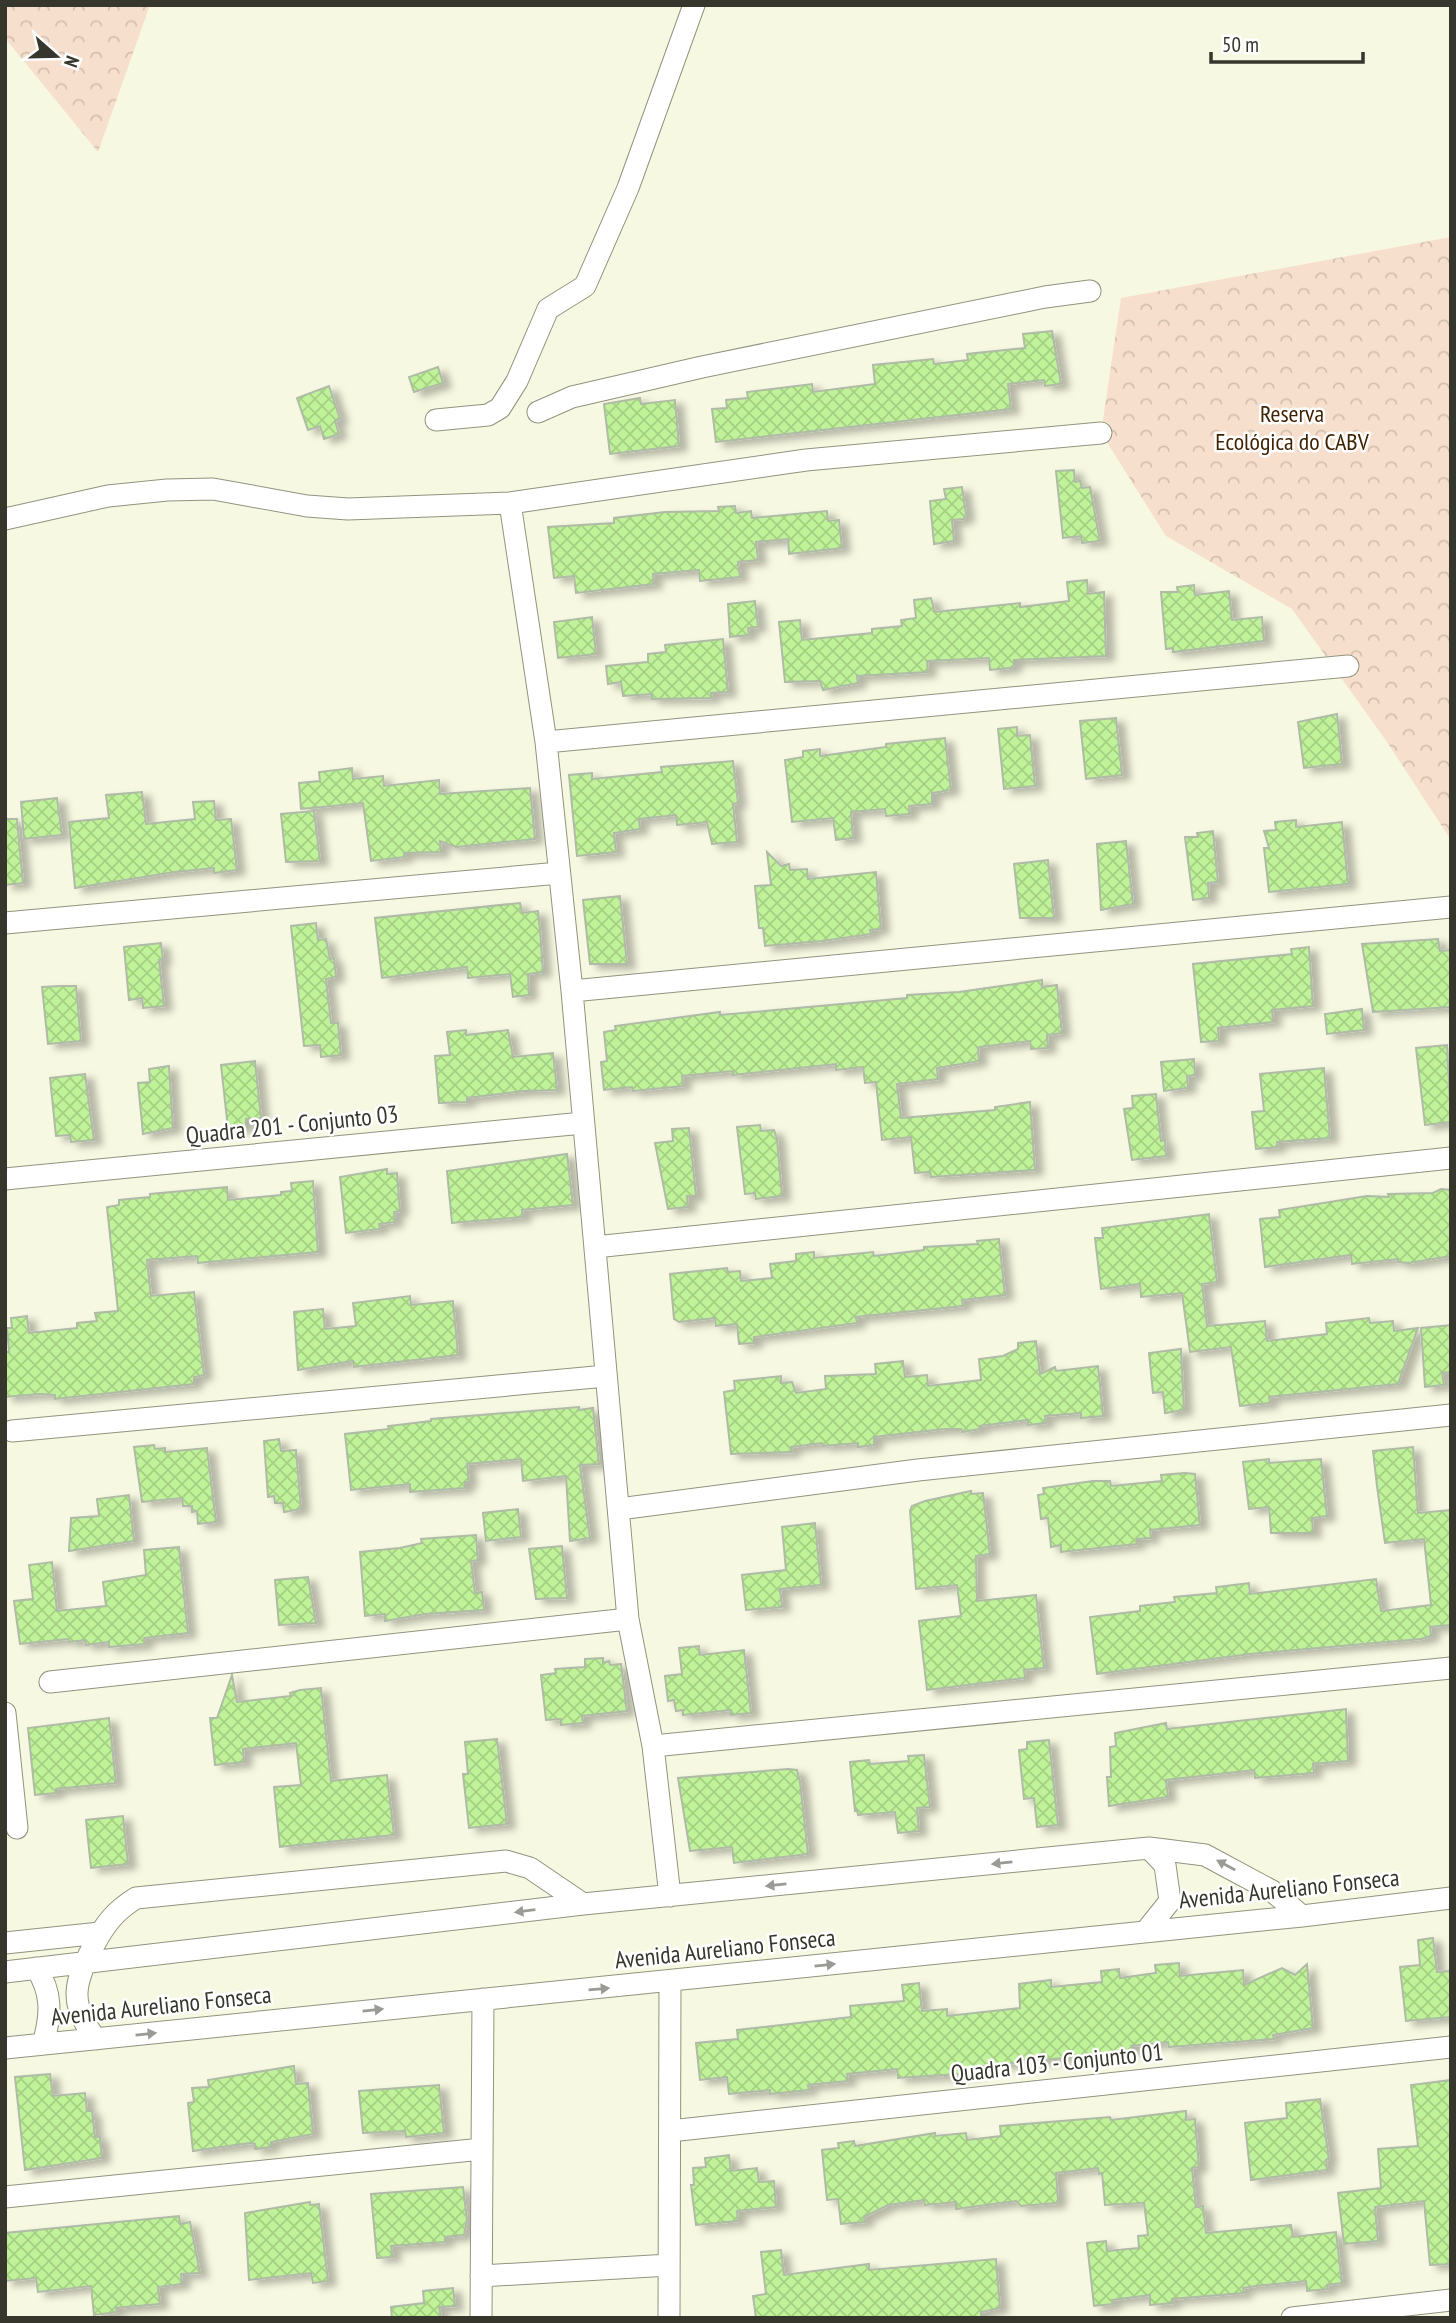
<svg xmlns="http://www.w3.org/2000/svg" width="1456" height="2323" font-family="'PT Sans Narrow',sans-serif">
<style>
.forest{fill:url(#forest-crowns)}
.building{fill:url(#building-cross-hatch);stroke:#afbba7;stroke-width:2;filter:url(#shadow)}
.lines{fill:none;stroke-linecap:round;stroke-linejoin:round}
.minor-casing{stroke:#92937e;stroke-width:23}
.minor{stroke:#fff;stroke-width:21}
.oneway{fill:#9a9a96}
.labels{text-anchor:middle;stroke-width:5;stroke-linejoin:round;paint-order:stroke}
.park-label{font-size:24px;fill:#3f2202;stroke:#fff}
.street-label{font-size:24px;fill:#36362d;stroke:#fff}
</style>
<defs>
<pattern id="forest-crowns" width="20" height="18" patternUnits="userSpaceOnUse" patternTransform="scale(1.75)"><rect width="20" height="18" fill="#f6dfcc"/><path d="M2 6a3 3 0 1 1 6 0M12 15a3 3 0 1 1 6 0" fill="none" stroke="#d4c0b0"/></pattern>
<pattern id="building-cross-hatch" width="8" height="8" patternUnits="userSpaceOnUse" patternTransform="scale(1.75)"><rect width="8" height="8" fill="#bff299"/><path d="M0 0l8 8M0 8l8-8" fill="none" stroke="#a5d084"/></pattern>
<filter id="shadow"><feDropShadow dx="8" dy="4.5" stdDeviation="3.5" flood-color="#0004"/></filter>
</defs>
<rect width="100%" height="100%" fill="#f7f8e1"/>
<path class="forest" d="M5,5H150L98,152L5,38Z
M1451,237V840L1387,742L1292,609L1166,536L1101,433L1121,298Z"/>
<path class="building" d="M1052,331L1061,384L1045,386L1044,380L1008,384L1011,409L716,442L712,409L727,408L726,400L748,398L747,392L812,384L813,392L875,384L873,365L933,359L934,364L968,360L967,354L1025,348L1023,334Z
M438,367L443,383L414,392L409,377Z
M329,386L340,419L335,421L339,434L324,439L320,426L308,430L297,398Z
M640,398L641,404L675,400L679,446L610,454L604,404Z
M1074,470L1075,482L1080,481L1082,488L1090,487L1100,541L1082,543L1081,536L1063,538L1056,471Z
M962,487L966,514L964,519L952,520L954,541L934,544L930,501L946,499L944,489Z
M735,506L736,513L751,511L752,518L827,511L828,521L839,520L842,548L789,554L788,539L756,542L758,560L738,562L740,577L700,581L699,570L653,574L654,584L576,593L574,576L554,578L548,527L614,523V518L665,512L719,511L718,507Z
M1087,580L1088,594L1104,592L1106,656L1014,660V665L1010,668L990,670L989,658L927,661L928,672L857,676L858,683L823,690L820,681L785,682L779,622L800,620L802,640L872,633V629L902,626L901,620L916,618L914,600L931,598L935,612L1020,603V607L1069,601L1067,582Z
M1194,585L1195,595L1229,591L1232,620L1262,617L1264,641L1173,652V648L1166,649L1161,592H1178L1177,587Z
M755,601L758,627L748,628L749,635L730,637L728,604Z
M592,617L596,654L558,658L554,622Z
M723,639L728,692L711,693L712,698L652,699V694L623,696L621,682L608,684L606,666L648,662V654L666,652L665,645Z
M1337,714L1342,764L1304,768L1298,722Z
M1116,718L1122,775L1086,779L1080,721Z
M1017,727V736L1030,735L1035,786L1004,789L998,729Z
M945,738L951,790L932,793V804L909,806L910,814L886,816L885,809L851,812L853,838L836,840L833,818L792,822L785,760L803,757V751L820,749V756L886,747V744Z
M733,761L738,803L733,804L737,842L712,844L707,822L677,825L676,815L639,819L640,829L614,833L616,852L577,856L569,775L592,773V779L662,772L661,767Z
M352,768L353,779L383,776L384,786L439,780L440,794L530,788L535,839L456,847L440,841L441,852L404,853L405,857L371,861L363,803L301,809L299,783L320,781L319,772Z
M142,792L146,824L195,819L193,802L214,801L216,820L231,819L237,870L214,873V868L175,872L75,888L69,822L109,818L106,795Z
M57,798L62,835L24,839L21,802Z
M314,811L320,861L286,862L281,814Z
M5,819H17L23,883L5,885Z
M1296,820V827L1342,822L1348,884L1269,892L1264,848H1269L1264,831L1276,830L1275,822Z
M1213,831L1218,882L1208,883L1209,898L1193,900L1185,837H1198L1197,833Z
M1126,841L1133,904L1101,910L1097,844Z
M767,852L781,866L789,864L790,870L807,869L808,879L876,872L881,929L870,930L871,934L822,941L765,946L763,928H759L755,886L771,885Z
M1048,860L1054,918H1020L1014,864Z
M620,896L627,964H590L583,900Z
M520,903L522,913L538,911L540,930L543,972L528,974L529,995L513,997L510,974L468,978L467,967L382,978L375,918Z
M316,923L318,940L326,939L330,959L334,958L336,977L326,979L331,1023H338L341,1055L321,1057L320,1045L304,1046L291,926Z
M1438,939L1440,951L1451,950V1007L1373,1012L1362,944Z
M161,943L163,960H159L164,1006L143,1008L142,998L129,1000L124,947Z
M1309,947L1313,1006L1272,1010L1273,1022L1218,1028L1219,1041L1201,1042L1193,964L1292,954L1291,949Z
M1042,980V987L1057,985L1062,1033L1047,1035L1048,1048L1031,1049L1030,1041L980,1047L978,1048L979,1061L937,1068L938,1079L897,1084L901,1118L995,1110V1107L1030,1102L1035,1170L931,1177L930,1172L915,1173L911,1137L882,1140L876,1082L865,1083L863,1067L836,1070V1064L733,1075V1071L682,1076L683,1086L633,1091L632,1087L604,1090L601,1062L607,1061L604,1032L616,1030L615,1026L720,1012V1015L907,998V995L959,992Z
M61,986H76L81,1041L48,1044L42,987Z
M1362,1009L1364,1030L1327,1034L1325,1014Z
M466,1030V1035L508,1030L513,1057L553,1053L557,1090L524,1091L467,1098V1102L439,1103L435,1056L450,1055L447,1032Z
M1447,1045L1451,1122L1425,1125L1416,1048Z
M1194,1059L1195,1075L1187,1076L1188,1088L1164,1091L1161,1062Z
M255,1061L261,1118L246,1119V1127L228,1129L221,1065Z
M169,1066L173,1128L143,1134L138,1083L150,1082L149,1069Z
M1324,1068L1330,1138L1277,1142L1278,1147L1256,1149L1252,1112L1264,1111L1260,1074Z
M85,1074L94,1140L71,1142L70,1135L56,1136L50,1078Z
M1156,1094L1161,1141L1165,1140L1166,1156L1132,1160L1124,1109L1133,1108L1132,1096Z
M760,1125L761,1131L774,1130L777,1139L782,1196L756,1199L755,1193L745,1194L737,1127Z
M689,1128L696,1196H687L688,1207L668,1209L655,1143L673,1141L672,1129Z
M567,1154L573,1205L522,1210L523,1217L452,1223L447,1171Z
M387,1169V1174L397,1173L400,1211L394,1212L395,1222L379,1224L380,1229L346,1233L340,1177Z
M313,1181L318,1252L198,1263L197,1256L147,1260L151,1296L194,1292L204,1375L194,1377V1384L55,1399V1395L40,1394L5,1397V1352H9L7,1328H12L11,1318L27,1316L29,1333L77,1328V1323L97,1321L95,1313L118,1311L107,1207L119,1205V1200L150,1197V1194L227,1187L228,1200L281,1195V1192L292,1191L291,1183Z
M1441,1189L1451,1190V1256L1409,1263L1398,1262V1259L1352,1264L1351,1255L1265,1267L1260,1219L1280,1217L1279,1210L1367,1196L1389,1197L1388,1194L1433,1193Z
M1209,1214L1217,1282L1202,1284L1207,1326L1265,1321L1267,1341L1327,1334L1326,1323L1369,1318L1370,1323L1393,1321L1394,1331L1418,1328L1398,1384L1269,1397L1270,1403L1240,1406L1231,1347L1190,1352L1182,1293L1141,1297L1140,1284L1101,1289L1095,1238H1103L1102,1228Z
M999,1239L1005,1295L962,1300L963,1306L856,1317L857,1323L754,1337V1343L739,1344L737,1324L716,1326L715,1318L679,1322L674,1319L670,1274L727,1268L728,1272L740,1271L741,1281L772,1278L770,1264L796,1261V1254L814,1252V1258L873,1252L874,1256L924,1250V1247L978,1244L977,1241Z
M410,1296L411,1305L453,1301L458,1355L354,1367L353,1361L298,1370L294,1312L323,1309L325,1329L356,1326L353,1303Z
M1451,1325V1372L1442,1373L1444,1385L1425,1387L1421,1328Z
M1036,1341L1040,1374L1055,1367L1056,1371L1098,1366L1103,1416L1081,1418V1413L1045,1416L1046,1423L1028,1425V1420L980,1426V1429L962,1432L961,1429H945L874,1437V1445L858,1447V1443L823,1446L822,1443L791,1447L792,1452L731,1454L724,1392L735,1390L734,1381L781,1376V1383L792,1382L796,1393L826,1389L825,1376L876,1374L875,1364L903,1361L905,1377L927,1375L928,1386L981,1380L979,1359L1003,1356L1018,1349V1343Z
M1181,1349L1184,1410L1165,1413L1163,1392L1153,1393L1149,1353Z
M579,1407V1410L593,1408L599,1464L580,1465L590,1538L570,1541L566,1476L523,1481L521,1459L467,1464L469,1482H465V1488L410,1492V1484L351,1490L345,1434L389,1429L388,1426L431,1421V1419Z
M279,1439L281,1451L296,1450L301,1509L284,1512L283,1503H275L274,1496L268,1497L264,1441Z
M154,1445L155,1449L165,1448V1452L207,1448L216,1522L198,1524L197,1511L192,1512V1506H183L182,1498L142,1502L134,1447Z
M1413,1447L1418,1513L1451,1510V1625L1430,1627L1431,1636L1421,1639L1250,1654L1097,1674L1090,1617L1140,1611V1606L1175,1602L1174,1597L1217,1593L1216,1587L1249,1583L1250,1594L1376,1579L1381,1611L1431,1605L1424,1539L1385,1543L1377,1486L1373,1451Z
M1269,1459V1463L1321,1459L1327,1516L1312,1518L1313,1533H1271L1269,1507L1249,1509L1243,1462Z
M1185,1473L1195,1474L1200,1525L1150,1530L1151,1538L1137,1539V1544L1061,1552V1545L1051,1547L1048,1518L1041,1519L1038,1495L1044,1494L1043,1488L1093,1481H1110L1111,1486L1162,1481L1161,1475Z
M971,1491L972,1494L983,1493L990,1554L976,1556L977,1601L1036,1595L1044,1668L1024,1670L1025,1678L927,1690L919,1621L961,1616L957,1585L916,1589L910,1511L912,1506L925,1501Z
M129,1495L134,1541L69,1551L71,1518L99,1516L97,1499Z
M518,1509L521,1537L486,1541L483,1513Z
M815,1523L821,1585L780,1589L782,1607L746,1610L742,1575L786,1570L782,1527Z
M476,1535L478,1560L471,1561L475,1593L482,1592L484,1610L425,1614L385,1621V1614L365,1616L360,1552L400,1548L422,1543L421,1539Z
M562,1546L567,1598L536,1599L529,1549Z
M179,1547L188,1633L144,1638L145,1644L109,1647V1642L86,1645L85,1640L69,1642L68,1639L20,1644L14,1601L33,1599L29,1565L52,1562L57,1611L106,1606L103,1582L146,1575L144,1550Z
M308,1577L316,1623L279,1625L275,1580Z
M699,1646L700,1655L744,1650L751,1713L731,1715V1710L683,1715V1710L676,1711L674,1700L668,1701L665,1676L682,1674L679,1648Z
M603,1658V1663L609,1661L610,1665L621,1664L627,1711L582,1716L583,1723L561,1725V1719L546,1720L541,1675L556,1673L555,1669L585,1667V1659Z
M232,1675L237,1702L291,1696L290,1693L300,1690L321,1688L331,1781L387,1775L394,1835L280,1847L274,1787L301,1785L296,1743L243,1749L244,1762L215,1765L210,1718H217Z
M1346,1709L1348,1761L1313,1764L1314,1773L1255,1778L1254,1770L1166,1780L1168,1797L1109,1806L1107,1777H1111L1110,1747L1116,1746L1115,1733L1166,1723L1167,1729Z
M109,1718L116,1783L56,1789V1793L35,1795L28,1728Z
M497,1739L507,1824L469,1828L463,1774H468L465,1742Z
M1049,1740L1058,1825L1037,1827L1034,1798L1024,1799L1019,1750L1027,1749V1742Z
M924,1755L930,1807L917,1808L919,1831L898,1833L895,1812L858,1815L857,1810L855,1811L850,1762L869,1760L870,1764L909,1761L908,1756Z
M788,1769L797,1770L800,1782L808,1854L734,1863L732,1847L690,1851L678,1778Z
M123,1816L128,1864L91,1868L86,1820Z
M1433,1938L1437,1972L1451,1971V2017L1406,2021L1400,1967L1420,1965L1418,1940Z
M1179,1963L1180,1976L1243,1970L1244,1985L1282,1968L1295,1975L1307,1964L1313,2028L1273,2035L1274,2039L1169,2047L1168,2042L1131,2046V2051L976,2067L977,2073L960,2074L898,2078L897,2069L847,2074L848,2081L808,2085L809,2090L770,2094V2090L729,2094L727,2077L700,2080L696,2043L738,2039L737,2030L851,2017L850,2006L904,2001L902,1985L919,1983L922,2011L947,2009V2016L1020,2008L1019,1984L1051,1980V1987L1102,1982L1101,1971L1119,1969L1120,1978L1156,1973L1155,1965Z
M294,2066L296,2084L308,2083L313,2134L271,2142V2147L255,2149V2144L250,2143L193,2151L188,2103L194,2102L192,2088L209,2087L208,2080Z
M50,2074L53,2096L85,2093L87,2111H92L95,2137H100L102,2158L25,2170L15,2077Z
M1451,2080V2264L1430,2265L1424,2201L1375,2207L1378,2241L1344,2244L1338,2193L1381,2188L1378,2149L1418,2146L1411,2085Z
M439,2085L444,2133L406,2137L405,2131L363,2133L359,2091Z
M1320,2099L1329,2159L1326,2160L1327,2170L1251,2180L1245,2123L1287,2118L1286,2103Z
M1186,2111V2120L1195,2119L1199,2167L1192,2168L1196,2207L1203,2206L1206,2233L1291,2225L1293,2237L1336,2232L1342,2283L1327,2285L1328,2289L1307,2291L1306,2281L1256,2286L1243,2288L1244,2293L1172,2299L1173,2303L1150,2305V2295L1112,2300L1113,2304L1094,2306L1087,2243L1106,2241L1107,2251L1139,2248L1138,2236L1148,2235L1144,2203L1105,2205L1102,2173L1099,2174L1098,2168L1056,2173L1058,2200L1056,2203L1021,2206L1016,2201L956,2209V2202L925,2205L924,2200L888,2205L864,2217L865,2222L841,2224L838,2199L827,2200L822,2150L839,2148L838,2143L854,2141L855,2146L935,2133V2136L966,2133L967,2140L1001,2136L1000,2126L1110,2117L1111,2120Z
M729,2155L731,2171L757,2168L759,2182L774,2181L776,2207L737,2211L738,2221L696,2225L691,2185H694L693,2168L706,2167L705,2158Z
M463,2187L467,2220L464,2235L445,2237V2242L391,2246L393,2257L377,2258L371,2194Z
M310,2202V2205L319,2204L328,2281L313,2283L311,2273L249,2280L245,2213Z
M179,2216L180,2224L190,2222L200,2273L181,2274L182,2284L158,2287L160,2304L116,2308L117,2312L94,2315L91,2286L38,2292L36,2278L5,2281V2233Z
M781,2250L784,2275L869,2264V2270L996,2259L1000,2308L981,2312V2318H756L753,2296L766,2294L761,2252Z
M453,2288L455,2306L439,2307L441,2318H392L391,2307L424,2303L423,2291Z"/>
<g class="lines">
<defs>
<path id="minor" d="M538,412L572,397L702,367L1045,297L1090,291
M436,420L488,415L500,408L517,381L548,309L585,286L628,188L694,5
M510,503L546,742L572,991L628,1619L653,1746L670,1896
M5,519L108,496L167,490L213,489L307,506L348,509L510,503L806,460L1101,433
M546,742L1348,666
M5,923L559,873
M572,991L1451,907
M5,1179L583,1123
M595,1247L1451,1158
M12,1431L606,1376
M619,1509L918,1470L1451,1415
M50,1682L628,1619
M5,1713L17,1828
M653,1746L1451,1668
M1146,1931L1170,1901L1165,1865L1149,1848
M5,1943L100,1933
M36,1968C53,1993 51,2016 43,2044
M5,1972L583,1904L1149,1848L1205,1855L1272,1891L1302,1916
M96,2039C68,2004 74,1982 94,1945C105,1924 115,1911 136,1898L506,1861L530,1868L583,1904
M5,2048L1302,1916L1451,1898
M670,2131L1451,2047
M5,2197L482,2149
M481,2276L669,2265
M481,2318L483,1999
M669,2318L670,1982
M1292,2318L1451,2300"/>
</defs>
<use href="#minor" class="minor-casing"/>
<use href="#minor" class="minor"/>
</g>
<defs><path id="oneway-solid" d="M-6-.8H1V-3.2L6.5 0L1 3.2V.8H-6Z" transform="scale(1.75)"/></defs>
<g class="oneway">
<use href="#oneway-solid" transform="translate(1002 1863) rotate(174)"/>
<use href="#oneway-solid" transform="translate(1226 1865) rotate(-152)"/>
<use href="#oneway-solid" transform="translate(776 1885) rotate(174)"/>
<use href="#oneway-solid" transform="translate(525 1911) rotate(173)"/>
<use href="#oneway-solid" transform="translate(825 1965) rotate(-6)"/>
<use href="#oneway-solid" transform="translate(599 1989) rotate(-5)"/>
<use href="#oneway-solid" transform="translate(373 2010) rotate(-6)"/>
<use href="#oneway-solid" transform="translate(146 2034) rotate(-6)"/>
</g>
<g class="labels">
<g class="park-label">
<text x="1292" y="422">Reserva<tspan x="1292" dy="28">Ecológica do CABV</tspan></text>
</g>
<g class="street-label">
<text transform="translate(292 1125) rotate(-6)" y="8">Quadra 201 - Conjunto 03</text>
<text transform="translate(1289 1889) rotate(-6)" y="8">Avenida Aureliano Fonseca</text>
<text transform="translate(725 1949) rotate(-6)" y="8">Avenida Aureliano Fonseca</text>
<text transform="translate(161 2006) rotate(-6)" y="8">Avenida Aureliano Fonseca</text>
<text transform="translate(1057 2063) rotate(-6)" y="8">Quadra 103 - Conjunto 01</text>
</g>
</g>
<rect width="1456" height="2323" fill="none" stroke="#36362d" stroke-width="14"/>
<g transform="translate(56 56) rotate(110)" stroke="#ffffff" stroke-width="5" paint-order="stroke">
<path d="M0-5L12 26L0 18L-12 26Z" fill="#36362d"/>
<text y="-10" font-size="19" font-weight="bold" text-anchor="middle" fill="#36362d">N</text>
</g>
<path d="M1211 52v10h152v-10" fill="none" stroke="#36362d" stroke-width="3.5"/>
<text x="1222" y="52" font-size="21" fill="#36362d" stroke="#ffffff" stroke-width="5" paint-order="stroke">50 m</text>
</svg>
